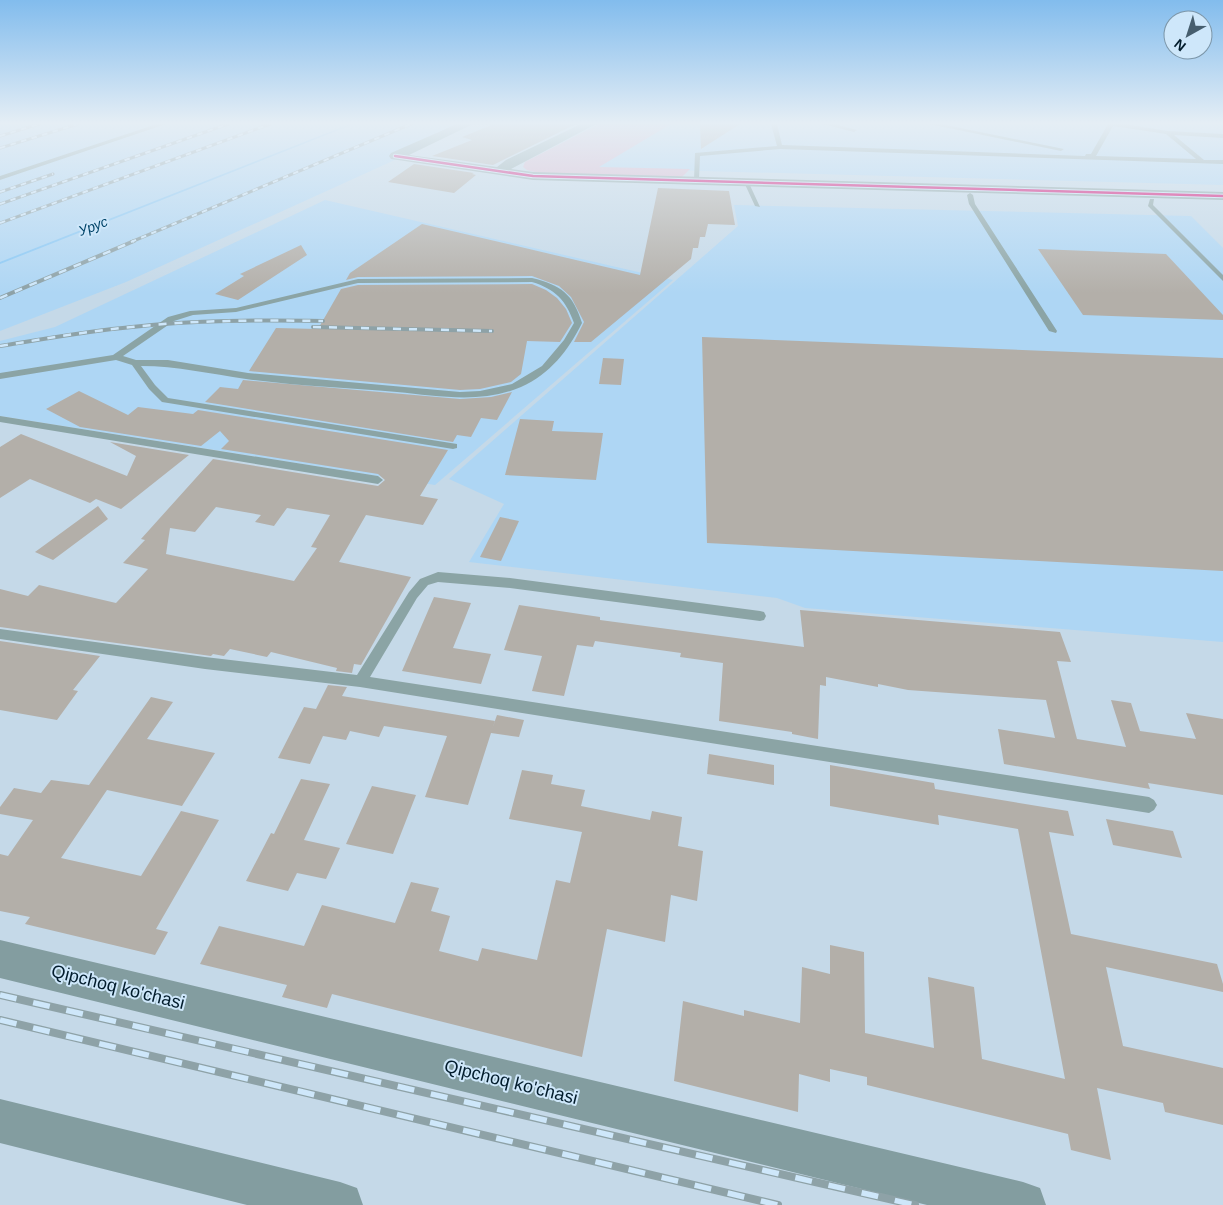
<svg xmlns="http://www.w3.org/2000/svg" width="1223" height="1205" font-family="Helvetica,sans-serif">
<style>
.built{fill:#aed6f4}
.green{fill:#ddb5cb}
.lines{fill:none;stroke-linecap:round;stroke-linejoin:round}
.stream{fill:#89c8f5;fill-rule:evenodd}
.building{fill:#b3afa9;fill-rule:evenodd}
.service{fill:#8ba4a5;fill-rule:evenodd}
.minor{fill:#8ba4a5;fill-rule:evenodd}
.primary{fill:#839da0;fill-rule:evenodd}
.rail-far2-casing{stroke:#8ea2a7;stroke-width:3}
.rail-far1-casing{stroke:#8ea2a7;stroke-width:4}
.rail-casing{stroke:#8ea2a7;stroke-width:8}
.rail-far2{stroke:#cee7fa;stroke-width:2;stroke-dasharray:5.5;stroke-linecap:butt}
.rail-far1{stroke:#cee7fa;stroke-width:2.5;stroke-dasharray:8;stroke-linecap:butt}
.rail{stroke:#cee7fa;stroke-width:5.5;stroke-dasharray:17;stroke-linecap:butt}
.cycleway-casing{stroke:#cee7fa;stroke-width:4.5}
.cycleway{stroke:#d6006c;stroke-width:2.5}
.labels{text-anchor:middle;stroke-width:4;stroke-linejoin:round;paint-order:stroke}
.far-water-label{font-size:14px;font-style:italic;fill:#004469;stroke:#cee7fa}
.near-street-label{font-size:18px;fill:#021c2c;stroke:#cee7fa}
</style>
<rect width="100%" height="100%" fill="#c5d9e8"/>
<path class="built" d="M0,124H474L126,282L0,331Z
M666,124H1223V185L592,168Z
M325,200L673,280L435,485L0,416V341L55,327Z
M734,205L1191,216L1223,248V642L805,608L777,598L469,562L504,504L449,479L738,226Z"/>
<path class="green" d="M599,124H671L599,167L690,169L682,177L539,173L527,170L523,167L525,162Z"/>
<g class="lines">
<path class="stream" d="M350,124H354L0,264V262Z"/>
</g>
<path class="building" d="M494,124H576L493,165L432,156L472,140L462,137Z
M700,124H740L701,149Z
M414,164L474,173L472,174L476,175L454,193L388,182Z
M658,188L729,191L735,225L708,224L705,237H700L698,248H693L691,259L591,342H574L584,322L571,297L559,286L532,276L358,277L346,280L350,273L422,224L640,275Z
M301,245L307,255L238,300L215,294L244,276L240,274Z
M1038,249L1166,254L1223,315V320L1083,315Z
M532,284L546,290L557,298L566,309L572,323L560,342L527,341L521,374L511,382L480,389L460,390L249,371L276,328L318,329L341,289L358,285Z
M702,337L1223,358V571L707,543Z
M603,358L624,359L621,385L599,384Z
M243,380L460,399L491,397L512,392L497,420L481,418L471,437L457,435L453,442L205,402L220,387L238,389Z
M79,391L128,415L138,407L193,414L198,410L448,450L420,496L438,499L423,525L366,515L339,562L411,577L361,665L354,664L352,673L336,671L337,668L271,652L267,657L230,649L224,656L213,654L211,656L0,627V589L28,596L39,585L116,603L148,569L123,563L145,540L141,539L213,459L378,486L385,480L378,474L221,449L229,441L220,431L201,446L80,427L46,409ZM216,507L261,515L255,522L274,526L287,508L330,515L311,547L317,548L294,581L166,554L170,528L195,532Z
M520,419L554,421L552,431L603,433L596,480L505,475Z
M21,434L127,476L136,456L110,442L189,455L121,509L96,499L90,503L30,479L0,498V447Z
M98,506L108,519L53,560L35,552Z
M500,517L519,521L501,561L480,557Z
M434,597L471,603L453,648L491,654L481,684L402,671Z
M519,605L600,617V620L804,647L800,610L1060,632L1071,662L1057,661L1077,739L1126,747L1111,700L1131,703L1140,731L1196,739L1186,713L1223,719V795L1148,783L1150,789L1004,764L998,729L1055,738L1046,700L908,690L878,684V687L826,677V686L820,685L818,739L792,734V732L719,721L723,663L680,657L681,653L595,641L593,647L577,645L564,696L532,691L542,656L504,650Z
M0,641L100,656L73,690L78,691L57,720L0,710Z
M328,685L347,687L342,696L495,721L492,729L497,715L524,720L519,737L491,733L468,805L425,797L447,736L384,726L379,737L350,731L346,740L323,736L310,764L278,758L304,707L316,709Z
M151,697L173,702L147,739L215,753L182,806L107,790L61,858L141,876L181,811L219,820L156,929L168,932L155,955L25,924L30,917L0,911V854L8,856L33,820L0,814V807L14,788L41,793L51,780L89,785Z
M709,754L774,765V785L707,774Z
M830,765L934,783L935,789L1068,811L1074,836L1049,832L1071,934L1217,964L1223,984V992L1106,967L1123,1046L1223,1068V1125L1165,1112L1163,1103L1097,1088L1111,1160L1071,1150L1068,1134L867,1085V1077L830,1069V1082L799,1074L798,1112L674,1081L683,1001L744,1016V1010L800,1023L802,967L830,974V945L864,952L865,1033L934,1048L928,977L974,987L982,1059L1065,1079L1018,829L938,815L939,825L830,806Z
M522,770L553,775L551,784L585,790L581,806L650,820L652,811L682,817L678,846L703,851L697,901L671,895L665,942L607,929L582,1057L332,994L327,1008L282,997L287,985L200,964L219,926L304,946L322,905L395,923L411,882L439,888L431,911L450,916L439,951L478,961L482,948L537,960L556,880L570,883L582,832L509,819Z
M301,779L330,784L304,840L340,848L326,879L297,873L288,891L246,881L271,833L274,834Z
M372,786L416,795L393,854L346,844Z
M1106,819L1173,831L1182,858L1113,845Z"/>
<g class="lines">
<path class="service" d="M157,124H166L0,180V176Z
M771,124H777L782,145L1085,156L1086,154H1091L1108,124H1124L1168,131L1223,134V138L1174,135L1204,160H1223V164L780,149L700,156L699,179L694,180L695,153L777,146ZM1113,126L1166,134L1196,159L1096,156Z
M823,124H834L857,130L854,132Z
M929,124H941L1064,149L1061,151Z
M743,180L748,181L760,207L755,206Z
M970,193L973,195L975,204L1057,331L1056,333L1049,331L969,204L967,195Z
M1150,199H1154L1153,205L1223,275V281L1148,206Z
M532,278C561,285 573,294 582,323C568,351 550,374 521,387C482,404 438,396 397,392C347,388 296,386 246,379C211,374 177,366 141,366L155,385L168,398L457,444V448L453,449L162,402L149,389L132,365L116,360L0,379V373L113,355L168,317L190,311L236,308L358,279ZM532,282C555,289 566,300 574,323L564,340L542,366L512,384L480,391L460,392L248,373L168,360H136L123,356L174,321L193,315L236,312L358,283Z
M0,416L378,476L383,480L378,484L0,422Z
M438,572L510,578L760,611L764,612L766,616L764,620L760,621L510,588L438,582L428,585L417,598L370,677L1149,797L1154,800L1157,805L1154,810L1149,813L360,687L205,669L0,639V629L205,657L357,675L409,592L420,579Z"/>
<path class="minor" d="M457,124H473L409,155L497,167L506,160L581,124H596L511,169L533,172L1223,192V200L533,180L391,159L389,156L391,153Z"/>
<path class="primary" d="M0,940L1023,1182L1040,1188L1046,1205H927L0,978Z
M0,1099L340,1182L357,1188L363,1205H247L0,1143Z"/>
<defs>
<path id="rail-far2" d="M0,136L39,124
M0,148L78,124
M0,192L53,174
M0,204L228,124
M0,223L270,124
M131,242L411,124"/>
<path id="rail-far1" d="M0,298L134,241
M313,327L492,331
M0,346C44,339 88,331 132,327C196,320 259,320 323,321"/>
<path id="rail" d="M0,995L915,1205
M0,1020L778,1205"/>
</defs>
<use href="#rail-far2" class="rail-far2-casing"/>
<use href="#rail-far1" class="rail-far1-casing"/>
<use href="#rail" class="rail-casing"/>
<use href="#rail-far2" class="rail-far2"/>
<use href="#rail-far1" class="rail-far1"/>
<use href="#rail" class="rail"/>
<defs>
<path id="cycleway" d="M395,156L533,176L1223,196"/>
</defs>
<use href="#cycleway" class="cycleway-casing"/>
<use href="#cycleway" class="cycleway"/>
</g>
<linearGradient id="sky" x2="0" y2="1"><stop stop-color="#82bced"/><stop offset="0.42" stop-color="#e5eef5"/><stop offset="1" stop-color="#e5eef5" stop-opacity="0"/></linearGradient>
<rect width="1223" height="293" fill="url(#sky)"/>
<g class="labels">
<g class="far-water-label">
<text transform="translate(93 226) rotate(-21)" y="5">Урус</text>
</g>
<g class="near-street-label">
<text transform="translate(118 987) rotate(14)" y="6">Qipchoq ko'chasi</text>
<text transform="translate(511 1082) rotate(14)" y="6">Qipchoq ko'chasi</text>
</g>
</g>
<g transform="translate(1188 35) rotate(219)"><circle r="24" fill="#cee7fa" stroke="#7c96a8"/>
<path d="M0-4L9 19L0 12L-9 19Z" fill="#465e6e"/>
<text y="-8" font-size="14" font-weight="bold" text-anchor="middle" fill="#021c2c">N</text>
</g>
</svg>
